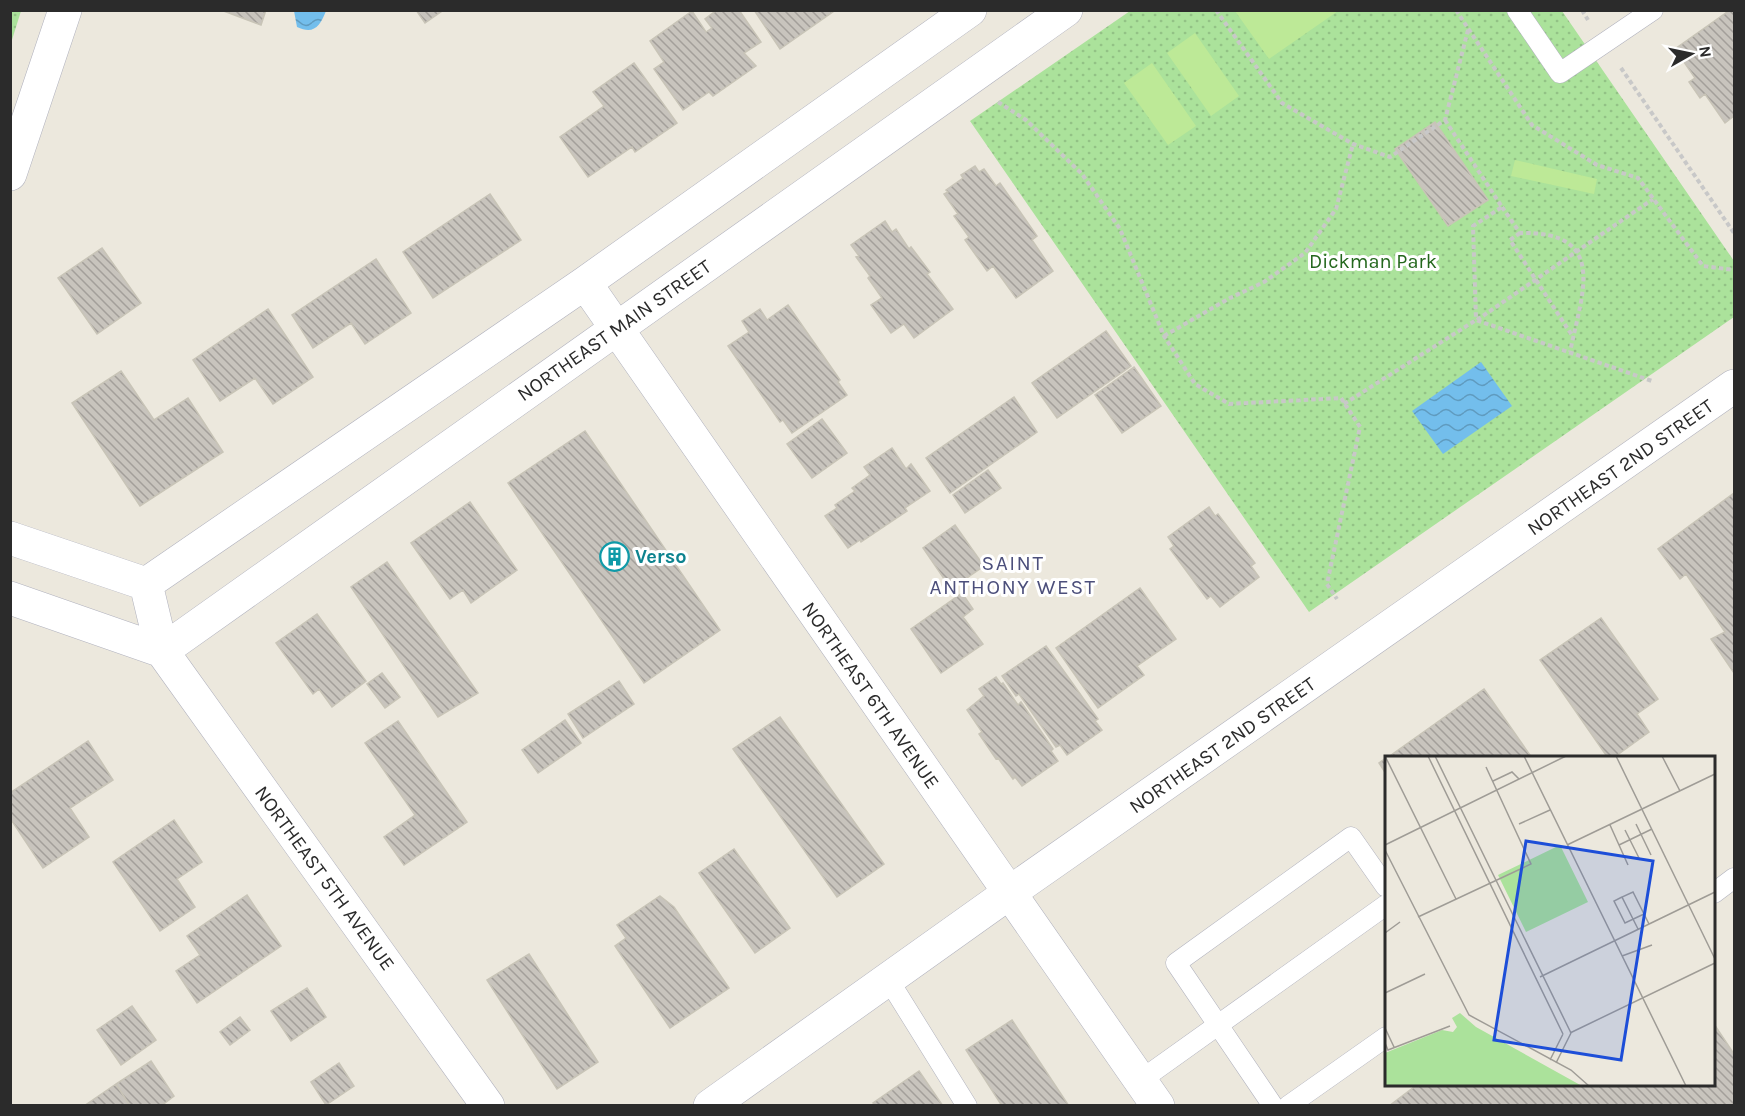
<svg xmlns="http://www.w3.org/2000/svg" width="1745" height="1116" font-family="Karla,sans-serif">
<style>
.park{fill:url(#park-dots)}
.pitch{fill:#bde997}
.water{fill:url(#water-waves)}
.building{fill:url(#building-back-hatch);stroke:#c8c4b7;stroke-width:1.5}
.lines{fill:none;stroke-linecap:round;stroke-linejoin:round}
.service-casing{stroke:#b1b2be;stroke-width:21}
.minor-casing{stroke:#b1b2be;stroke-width:34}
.tertiary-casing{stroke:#b1b2be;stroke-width:34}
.path{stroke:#c8c8c8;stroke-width:4;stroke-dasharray:4.5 3;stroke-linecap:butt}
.service{stroke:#fff;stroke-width:20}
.minor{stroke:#fff;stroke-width:33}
.tertiary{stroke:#fff;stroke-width:33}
.labels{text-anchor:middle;stroke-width:6;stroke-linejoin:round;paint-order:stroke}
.park-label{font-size:20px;fill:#23671c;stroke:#fff}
.street-label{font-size:20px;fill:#2b2b2b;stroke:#fff}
.culture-label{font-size:20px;font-weight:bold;fill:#0d838f;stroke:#fff;text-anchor:start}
.neighbourhood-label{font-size:21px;letter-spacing:1.5px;fill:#4c4f7b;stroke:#fff}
.inset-road{fill:none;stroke:#9f9c96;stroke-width:1.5}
.view{fill:#1d4ed8;fill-opacity:0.15;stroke:#1d4ed8;stroke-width:3}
.inset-edge{fill:none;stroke:#2b2b2b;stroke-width:3}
</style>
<defs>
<pattern id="park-dots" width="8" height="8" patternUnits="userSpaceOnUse" patternTransform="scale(1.5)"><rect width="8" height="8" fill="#abe29b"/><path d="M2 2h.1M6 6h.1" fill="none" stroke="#93c286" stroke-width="1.8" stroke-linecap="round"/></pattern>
<pattern id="water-waves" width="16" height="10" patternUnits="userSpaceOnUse" patternTransform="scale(1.5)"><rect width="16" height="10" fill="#73beec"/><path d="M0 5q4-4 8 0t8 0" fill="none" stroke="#5f9bbf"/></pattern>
<pattern id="building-back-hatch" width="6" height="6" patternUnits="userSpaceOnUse" patternTransform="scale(1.5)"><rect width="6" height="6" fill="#c8c4bd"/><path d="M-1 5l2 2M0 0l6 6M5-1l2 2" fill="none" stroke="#a39f9a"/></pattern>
</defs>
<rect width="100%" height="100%" fill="#ece8dd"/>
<path class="park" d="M11,10L21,11L11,43L10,11Z
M1130,11H1562L1734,261V317L1309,612L970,121Z"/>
<path class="pitch" d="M1235,11H1338L1269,59Z
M1195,33L1239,96L1211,116L1167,53Z
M1152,63L1196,126L1168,145L1124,83Z
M1515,160L1597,179L1594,194L1511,176Z"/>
<path class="water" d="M294,11V10L326,11C320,26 314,35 297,27Z
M1481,362L1512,406L1443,454L1412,411Z"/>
<path class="building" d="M221,10H266L261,25Z
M416,10H442V11L425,23Z
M717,10H739L761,42L744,53L756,66L713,96L709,92L683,110L654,69L664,62L650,41L692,11L706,32L712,28L705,19Z
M754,10H834V11L780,49Z
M1730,10H1734V116L1725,123L1705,94L1700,98L1689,82L1695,78L1675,49Z
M634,63L677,123L635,152L632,147L588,177L560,137L604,106L593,92Z
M1435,122L1488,200L1448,226L1395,149Z
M975,166L979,172L984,169L996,186L1000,183L1037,236L1032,240L1053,271L1016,298L993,266L987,271L965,240L969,237L954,216L958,214L944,194L948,192L946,190L963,178L961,175Z
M490,194L521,240L433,298L403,252Z
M885,221L892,232L896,229L909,249L911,247L930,272L927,274L953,309L914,338L904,324L891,333L871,305L882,298L868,278L870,276L856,257L859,256L851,245Z
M102,248L141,303L97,334L58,278Z
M376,259L411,313L365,344L351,323L313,348L292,315Z
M788,305L840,380L838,382L847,395L792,433L783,420L780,422L728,346L749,332L742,321L760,309L767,320Z
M268,309L313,377L273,404L255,378L220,401L193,360Z
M1106,331L1131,366L1057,418L1032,383Z
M1134,367L1161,406L1122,433L1095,395Z
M121,371L154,420L188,398L223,452L140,506L72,403Z
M1014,397L1037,432L950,493L926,458Z
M822,419L847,453L812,478L787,444Z
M585,431L720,630L644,683L508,483Z
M892,448L906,469L911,464L930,491L905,508L907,511L861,542L860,540L848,548L825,516L837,508L835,505L855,491L852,488L870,475L864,467Z
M988,470L1001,488L965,513L953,495Z
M1734,493V673L1711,639L1725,632L1686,574L1680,579L1658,549Z
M470,502L517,570L471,603L463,590L450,599L411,543Z
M1209,507L1215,516L1218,514L1255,563L1251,566L1259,577L1220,607L1211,596L1207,599L1170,549L1174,546L1168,537Z
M955,525L984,566L951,589L923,548Z
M387,562L478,693L438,717L351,587Z
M1140,588L1176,639L1137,666L1144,675L1098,708L1056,648Z
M962,593L973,609L963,617L983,644L941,673L911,629Z
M317,614L366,681L332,707L319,689L313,694L276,643Z
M1601,618L1658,699L1637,714L1649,732L1613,758H1608L1540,660Z
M1046,646L1098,719L1095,721L1102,730L1067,755L1060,745L1056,747L1019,694L1016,696L1002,676Z
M382,673L400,697L385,708L367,684Z
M996,677L1001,684L1003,683L1018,705L1021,702L1053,749L1051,751L1058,761L1022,786L1015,777L1013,779L998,758L996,759L979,734L982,732L967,710L984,696L979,689Z
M619,681L634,704L583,738L568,714Z
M1484,689L1532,758H1387Z
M780,717L884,864L837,897L733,749Z
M565,720L581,743L538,773L522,750Z
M398,721L467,822L404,865L384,837L415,815L365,743Z
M88,741L113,780L70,808L89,837L43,868L10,818V793Z
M1386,758V774L1379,763Z
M174,820L202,862L177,879L195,907L160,931L113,862Z
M734,849L790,928L755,953L699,873Z
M247,895L281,946L197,1003L176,971L200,955L187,936Z
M660,896L674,907L729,988L670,1028L615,946L626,938L617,925Z
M529,954L598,1062L557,1089L487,980Z
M307,988L326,1017L291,1041L271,1011Z
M132,1006L156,1040L121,1065L97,1030Z
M240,1017L250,1030L230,1045L220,1032Z
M1012,1020L1069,1106H1002L966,1050Z
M1714,1024L1734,1054V1106H1389L1418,1084H1714Z
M151,1061L174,1096L161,1106H130L116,1084Z
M339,1063L354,1086L326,1105L311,1082Z
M919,1071L943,1106H875L873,1103Z
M116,1084L130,1106H84Z"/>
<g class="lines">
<defs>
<path id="service" d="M1517,10L1560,73L1653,10
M1714,893L1734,878
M888,979L967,1106
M1141,1080L1386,905
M1273,1106L1176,963L1351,837L1386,887
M1288,1106L1386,1037"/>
<path id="minor" d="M585,283L1158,1106
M10,538L146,584
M146,584L585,283L970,10
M146,584L162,651L488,1106
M10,598L162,651
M162,651L1066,10"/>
<path id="tertiary" d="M10,174L65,10
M710,1106L1009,893L1734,386"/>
</defs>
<use href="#service" class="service-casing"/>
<use href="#minor" class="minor-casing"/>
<use href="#tertiary" class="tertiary-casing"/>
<path class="path" d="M1216,10L1282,103L1353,144L1390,157L1445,120L1468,30
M1456,10L1532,125L1597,165L1638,178L1703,266L1734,270
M1582,10L1588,20
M1621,68L1734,233
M998,102L1026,120L1082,174L1120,229L1164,336L1195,384L1229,404L1341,398L1360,427L1327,584L1337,599
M1445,120L1502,207L1473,226L1476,320
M1502,207L1520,233C1609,231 1582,293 1570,352
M1520,233L1510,240L1573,337
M1477,320L1653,199
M1164,336L1228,299L1264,282L1305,253L1336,209L1353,144
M1344,404L1476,320L1652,381"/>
<use href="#service" class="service"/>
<use href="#minor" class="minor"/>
<use href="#tertiary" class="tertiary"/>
</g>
<defs>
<symbol id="building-ring" viewBox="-11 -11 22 22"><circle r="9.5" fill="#fff" stroke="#0f9aa8" stroke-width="1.5"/><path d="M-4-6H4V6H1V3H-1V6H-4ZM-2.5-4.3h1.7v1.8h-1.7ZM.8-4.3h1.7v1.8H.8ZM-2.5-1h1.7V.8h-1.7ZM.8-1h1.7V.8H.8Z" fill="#0f9aa8"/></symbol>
</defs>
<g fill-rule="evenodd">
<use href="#building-ring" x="598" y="540" width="33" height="33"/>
</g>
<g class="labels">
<g class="park-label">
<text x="1373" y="268">Dickman Park</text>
</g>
<g class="street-label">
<text transform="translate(614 330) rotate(-35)" y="7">NORTHEAST MAIN STREET</text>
<text transform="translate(1620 467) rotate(-35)" y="7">NORTHEAST 2ND STREET</text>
<text transform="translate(871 695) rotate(55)" y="7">NORTHEAST 6TH AVENUE</text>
<text transform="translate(1222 745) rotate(-35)" y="7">NORTHEAST 2ND STREET</text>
<text transform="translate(325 878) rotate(54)" y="7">NORTHEAST 5TH AVENUE</text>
</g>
<g class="culture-label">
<text x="635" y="563">Verso</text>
</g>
<g class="neighbourhood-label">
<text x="1013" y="570">SAINT<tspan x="1013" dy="24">ANTHONY WEST</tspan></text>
</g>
</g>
<g transform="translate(1385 756)">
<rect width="330" height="330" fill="#ece8dd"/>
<path d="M175,89L203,146L141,176L113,119ZM75,257L91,271L197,330H0V297L57,274L68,276L72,271L67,262Z" fill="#abe29b"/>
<path class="inset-road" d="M0,0L71,143M43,0L178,278M50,0L186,277M139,0L301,330M231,0L330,203M277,0L295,35M108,25L127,16L134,23M134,68L165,54M251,68L266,99M225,69L243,109M240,74L255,104M0,89L181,0M182,89L330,18M234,89L267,73M0,94L84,259L186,314L204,330M237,141L229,145L240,167L259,158M33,161L146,108L101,11M253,173L237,141L248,136L264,168M0,177L15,166M237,200L267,189M155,221L330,136M0,237L40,218M0,272L9,291M185,277L330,207M0,287L3,294L65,270M165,304L178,278M171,307L186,277"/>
<path class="view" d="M141,85L268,105L236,304L109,284Z"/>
<rect width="330" height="330" class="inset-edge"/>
</g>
<rect width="1745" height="1116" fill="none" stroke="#2b2b2b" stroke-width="24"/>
<g transform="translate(1691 54) rotate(81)" stroke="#ffffff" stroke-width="4.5" paint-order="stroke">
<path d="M0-4.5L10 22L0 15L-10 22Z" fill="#2b2b2b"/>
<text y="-9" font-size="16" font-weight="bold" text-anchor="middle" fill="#2b2b2b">N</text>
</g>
</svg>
